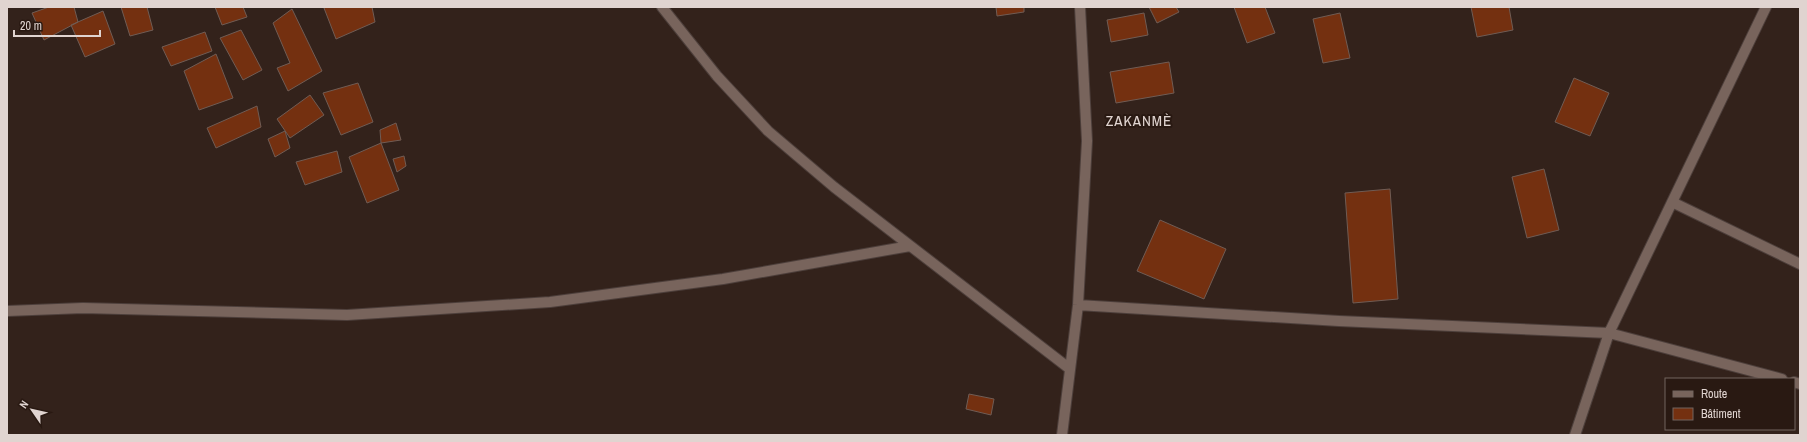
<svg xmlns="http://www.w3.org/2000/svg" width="1807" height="442" font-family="'Archivo Narrow',sans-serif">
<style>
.building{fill:#743010;stroke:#705c54}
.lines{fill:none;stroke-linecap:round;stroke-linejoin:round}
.street-casing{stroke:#4d3f3b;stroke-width:12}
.street{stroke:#78645c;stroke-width:10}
.labels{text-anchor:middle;stroke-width:4;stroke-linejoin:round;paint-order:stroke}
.quarter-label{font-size:15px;letter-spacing:1px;fill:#e0d4d0;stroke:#291912}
</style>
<rect width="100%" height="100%" fill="#33221b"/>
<path class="building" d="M49,7H74L78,22L44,40L32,13Z
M121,7H147L153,30L130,36Z
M215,7H243L247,17L222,25Z
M326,7H372L375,22L336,39L324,8Z
M996,7H1024V12L997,16Z
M1149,7H1176L1179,12L1157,23Z
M1234,7H1265L1275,33L1247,43Z
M1471,7H1509L1513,30L1477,37Z
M292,9L322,71L288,91L277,68L290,63L273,23Z
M103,11L115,44L85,57L71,25Z
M1144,13L1148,35L1111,42L1107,20Z
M1340,13L1350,58L1323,63L1313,19Z
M241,30L262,70L243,80L220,38Z
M205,32L212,51L171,66L162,47Z
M216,54L233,98L199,110L184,71Z
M1169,62L1174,93L1116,103L1110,72Z
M1574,78L1609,93L1590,136L1555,122Z
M358,83L373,122L341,135L323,93Z
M310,95L324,115L290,138L277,119Z
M257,106L261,127L216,148L207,128Z
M396,123L401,140L381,143L380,130Z
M285,131L290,148L275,157L268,139Z
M381,143L399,190L367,203L349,157Z
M337,151L342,172L305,185L296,162Z
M404,156L406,166L397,172L393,159Z
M1544,169L1559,230L1527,238L1512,177Z
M1390,189L1398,299L1353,303L1345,193Z
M1160,220L1226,249L1204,299L1137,271Z
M969,394L994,399L991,415L966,409Z"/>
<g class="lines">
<defs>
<path id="street" d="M662,7L717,76L768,131L834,187L1070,369
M1672,202L1800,264
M1078,305L1339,321L1609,333L1766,7
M7,311L83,308L347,315L550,302L723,279L910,246
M1794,382L1800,384
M1062,435L1078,305L1087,141L1080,7
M1575,435L1609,333L1782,379"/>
</defs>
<use href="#street" class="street-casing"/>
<use href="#street" class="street"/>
</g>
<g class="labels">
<g class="quarter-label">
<text x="1139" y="126">ZAKANMÈ</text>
</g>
</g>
<rect width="1807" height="442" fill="none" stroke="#e0d4d0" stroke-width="16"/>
<rect x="1665" y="378" width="130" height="52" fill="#291912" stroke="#72645e"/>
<rect x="1673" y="391" width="20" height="6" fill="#78645c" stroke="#72645e"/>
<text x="1701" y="398" font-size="12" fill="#e0d4d0">Route</text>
<rect x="1673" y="408" width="20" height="12" fill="#743010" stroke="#72645e"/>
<text x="1701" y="418" font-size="12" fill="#e0d4d0">Bâtiment</text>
<g transform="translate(32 410) rotate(304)" stroke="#291912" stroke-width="3" paint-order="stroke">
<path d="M0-3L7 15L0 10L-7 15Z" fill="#e0d4d0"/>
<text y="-6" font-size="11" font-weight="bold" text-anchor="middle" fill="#e0d4d0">N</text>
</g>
<path d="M14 30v6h86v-6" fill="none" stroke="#e0d4d0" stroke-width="2"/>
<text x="20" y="30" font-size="12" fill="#e0d4d0" stroke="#291912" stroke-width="3" paint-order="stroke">20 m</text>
</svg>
